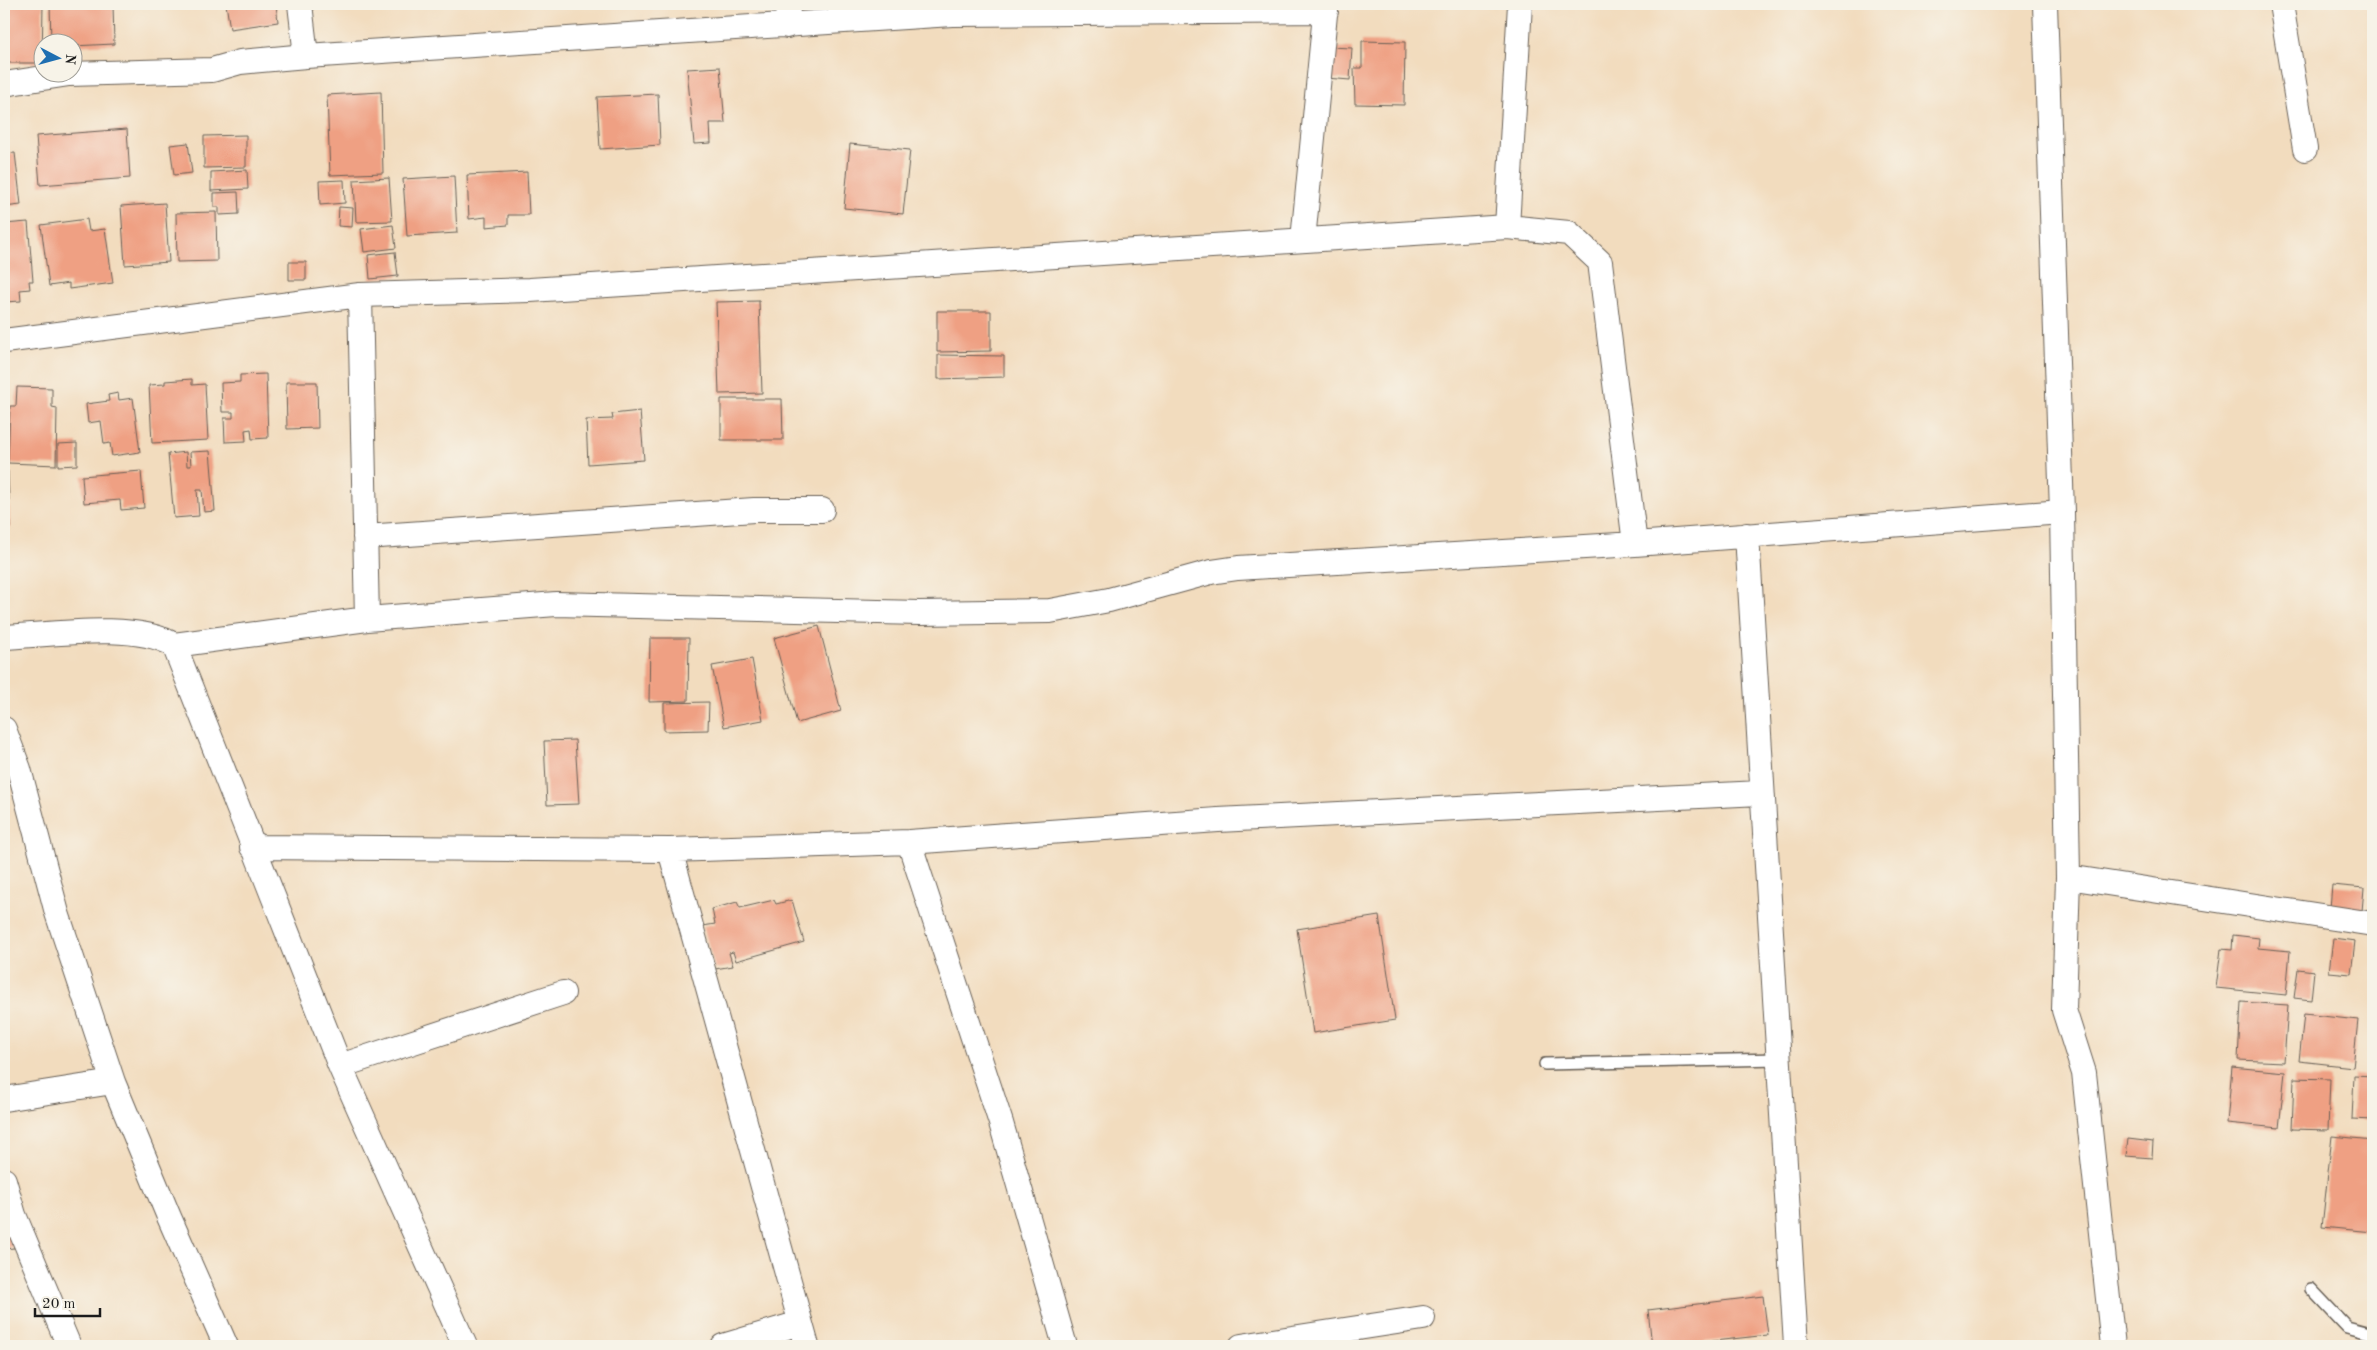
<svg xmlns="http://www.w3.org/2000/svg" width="2377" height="1350" font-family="'Old Standard TT',serif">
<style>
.building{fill:#efa083}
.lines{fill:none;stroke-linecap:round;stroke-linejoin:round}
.service-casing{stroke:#675f55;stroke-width:14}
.minor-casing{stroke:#675f55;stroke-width:26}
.service{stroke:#fff;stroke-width:11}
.minor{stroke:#fff;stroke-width:24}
</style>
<rect width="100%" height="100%" fill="#f7f3e8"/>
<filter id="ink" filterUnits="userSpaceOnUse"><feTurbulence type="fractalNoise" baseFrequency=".02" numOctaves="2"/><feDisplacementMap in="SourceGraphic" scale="10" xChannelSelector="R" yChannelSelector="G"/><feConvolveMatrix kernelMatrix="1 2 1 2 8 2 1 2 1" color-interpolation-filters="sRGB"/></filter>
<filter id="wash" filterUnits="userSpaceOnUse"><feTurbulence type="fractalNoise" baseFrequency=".0096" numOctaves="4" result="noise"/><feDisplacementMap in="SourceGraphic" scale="20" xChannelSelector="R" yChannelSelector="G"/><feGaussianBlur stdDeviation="1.12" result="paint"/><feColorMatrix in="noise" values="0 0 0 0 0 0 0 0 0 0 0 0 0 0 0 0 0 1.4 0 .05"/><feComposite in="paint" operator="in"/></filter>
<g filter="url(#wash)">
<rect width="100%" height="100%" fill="#f2dcbe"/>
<g id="blocks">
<path class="building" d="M4,4H43L42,63H4Z
M50,4H113L114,44L72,46V42H51Z
M226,4H276L278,22L230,29Z
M1362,41L1405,42L1404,105L1355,104L1354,68H1362Z
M1328,47L1352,48L1350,80L1326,78Z
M720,67L725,123H710L711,143L694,144L687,69Z
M381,92L383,173L330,175L327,95Z
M658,94L660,145L600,149L597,97Z
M127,129L130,178L40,185L36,136Z
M246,135V167L204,168V136Z
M188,143L192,173L174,175L170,145Z
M850,144L910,150L903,214L844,208Z
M15,153L21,205L4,207V154Z
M247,170L248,189L211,191V172Z
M527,172L529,215H508V225L486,227V217L469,219L467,175Z
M454,176L457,233L407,236L403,179Z
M389,178L392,221L356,222L354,180Z
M344,180L345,203L320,205L319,181Z
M238,192L239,214L219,215V207H214V193Z
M165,203L169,262L125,265L121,206Z
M339,207L353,208L352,227L338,226Z
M216,212L217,261L177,262L176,213Z
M87,219L89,231L105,229L113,283L69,289V283L49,286L41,225Z
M28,222L33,281H29L30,289L20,290L21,301L4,302V224Z
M393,225L396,248L364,252L361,229Z
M395,252L398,276L370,279L368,255Z
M289,262H306V280H289Z
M759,301L762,393L719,394L716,302Z
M937,311H991V351L937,352Z
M938,355L1004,356V377L938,379Z
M266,374L268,438L252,439L251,429L245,430L246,441L225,442L224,418H233V412H222L221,383L240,382V375Z
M192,379V385L205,384L208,440L152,443L149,385L165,384V381Z
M286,382H317L318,428L287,429Z
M17,387L52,388V407L57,408L56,465L8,463L10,406H16Z
M118,393L119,400L133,398L140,452L112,456L110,443L104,444L101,421L88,423L86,404L109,401L108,395Z
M721,399H782L783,440H721Z
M640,411L644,460L588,464L586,420L613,419L612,414Z
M77,443V465L58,466V444Z
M210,451L215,511L204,512L202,490H197L199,516L174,518L168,454L186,452L187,466H191L190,452Z
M4,471H8L10,528H4Z
M141,471L144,508L121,510L120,500L84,503L82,476Z
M819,626L841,711L797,723L774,638Z
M650,638H689L688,701L649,702Z
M752,659L763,720L724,727L712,666Z
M709,702L708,730L664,731V703Z
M575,740L579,804L547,805L544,741Z
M2332,885L2364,888L2362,911L2330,908Z
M774,900L776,904L792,900L804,942L736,961L733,952L729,953L733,966L715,969L703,926L715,924L712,909L737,902L740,908Z
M1379,916L1395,1020L1313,1033L1297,929Z
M2233,935L2259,938L2258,948L2290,951L2286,995L2216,988L2221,949L2232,950Z
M2333,938L2355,941L2351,974L2329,972Z
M2298,969L2314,971L2311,1000L2294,998Z
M2241,1002L2288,1005L2284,1062L2238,1060Z
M2304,1014L2358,1020L2353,1067L2299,1061Z
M2232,1067L2285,1072L2279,1128L2227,1123Z
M2354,1075L2373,1076V1120L2352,1119Z
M2294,1078L2330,1079L2328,1130L2292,1129Z
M2332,1136L2373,1140V1232L2322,1227Z
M2128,1139L2153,1142L2152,1158L2126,1156Z
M12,1228L14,1248L4,1249V1229Z
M1763,1296L1768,1335L1669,1346H1652L1648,1310Z"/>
</g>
</g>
<g filter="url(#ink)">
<use href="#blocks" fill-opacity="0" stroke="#675f55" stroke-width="1"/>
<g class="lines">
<defs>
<path id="service" d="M1545,1064L1779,1059
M2311,1289L2347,1327L2373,1334"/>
<path id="minor" d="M300,4L306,56
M2045,4L2062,512L2068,877L2064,1010L2084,1073L2113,1346
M2281,4L2305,149
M787,26L788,4
M4,84L69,74L212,70L240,62L306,56L952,14L1326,11
M1507,227L1520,4
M1303,240L1326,4
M360,295L367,619
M4,341L360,295L530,290L1507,227L1569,233L1600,262L1635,544
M1747,535C1761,806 1780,1076 1796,1346
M365,537L754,510H822
M4,637C49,635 135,621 174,645L340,1066L465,1346
M174,645L367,619L556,604L919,613L1050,611L1109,600L1211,572L1238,568L1635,544L2062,512
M4,729L19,769L57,913L113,1082L169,1217L226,1346
M909,842L1001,1123L1065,1346
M252,847L670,850L909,842L1218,820L1760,793
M670,850L807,1346
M2068,877L2373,924
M340,1066L563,993
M4,1099L113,1082
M4,1180L14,1215L69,1346
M723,1346L800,1323
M1241,1346L1423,1318"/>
</defs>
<use href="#service" class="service-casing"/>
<use href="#minor" class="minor-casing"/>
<use href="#service" class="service"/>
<use href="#minor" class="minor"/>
</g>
</g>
<rect width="2377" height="1350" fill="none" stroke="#f7f3e8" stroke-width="20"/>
<g transform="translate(58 58) rotate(96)"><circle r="24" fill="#f7f3e8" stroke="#9f9d96"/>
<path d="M0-4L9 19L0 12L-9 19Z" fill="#1f6fb2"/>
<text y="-8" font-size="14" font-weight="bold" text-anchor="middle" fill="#1c1c1c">N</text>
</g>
<path d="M35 1308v8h65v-8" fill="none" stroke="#1c1c1c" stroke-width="2.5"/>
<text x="42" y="1308" font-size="15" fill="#1c1c1c" stroke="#f7f3e8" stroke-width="4" paint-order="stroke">20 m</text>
</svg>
